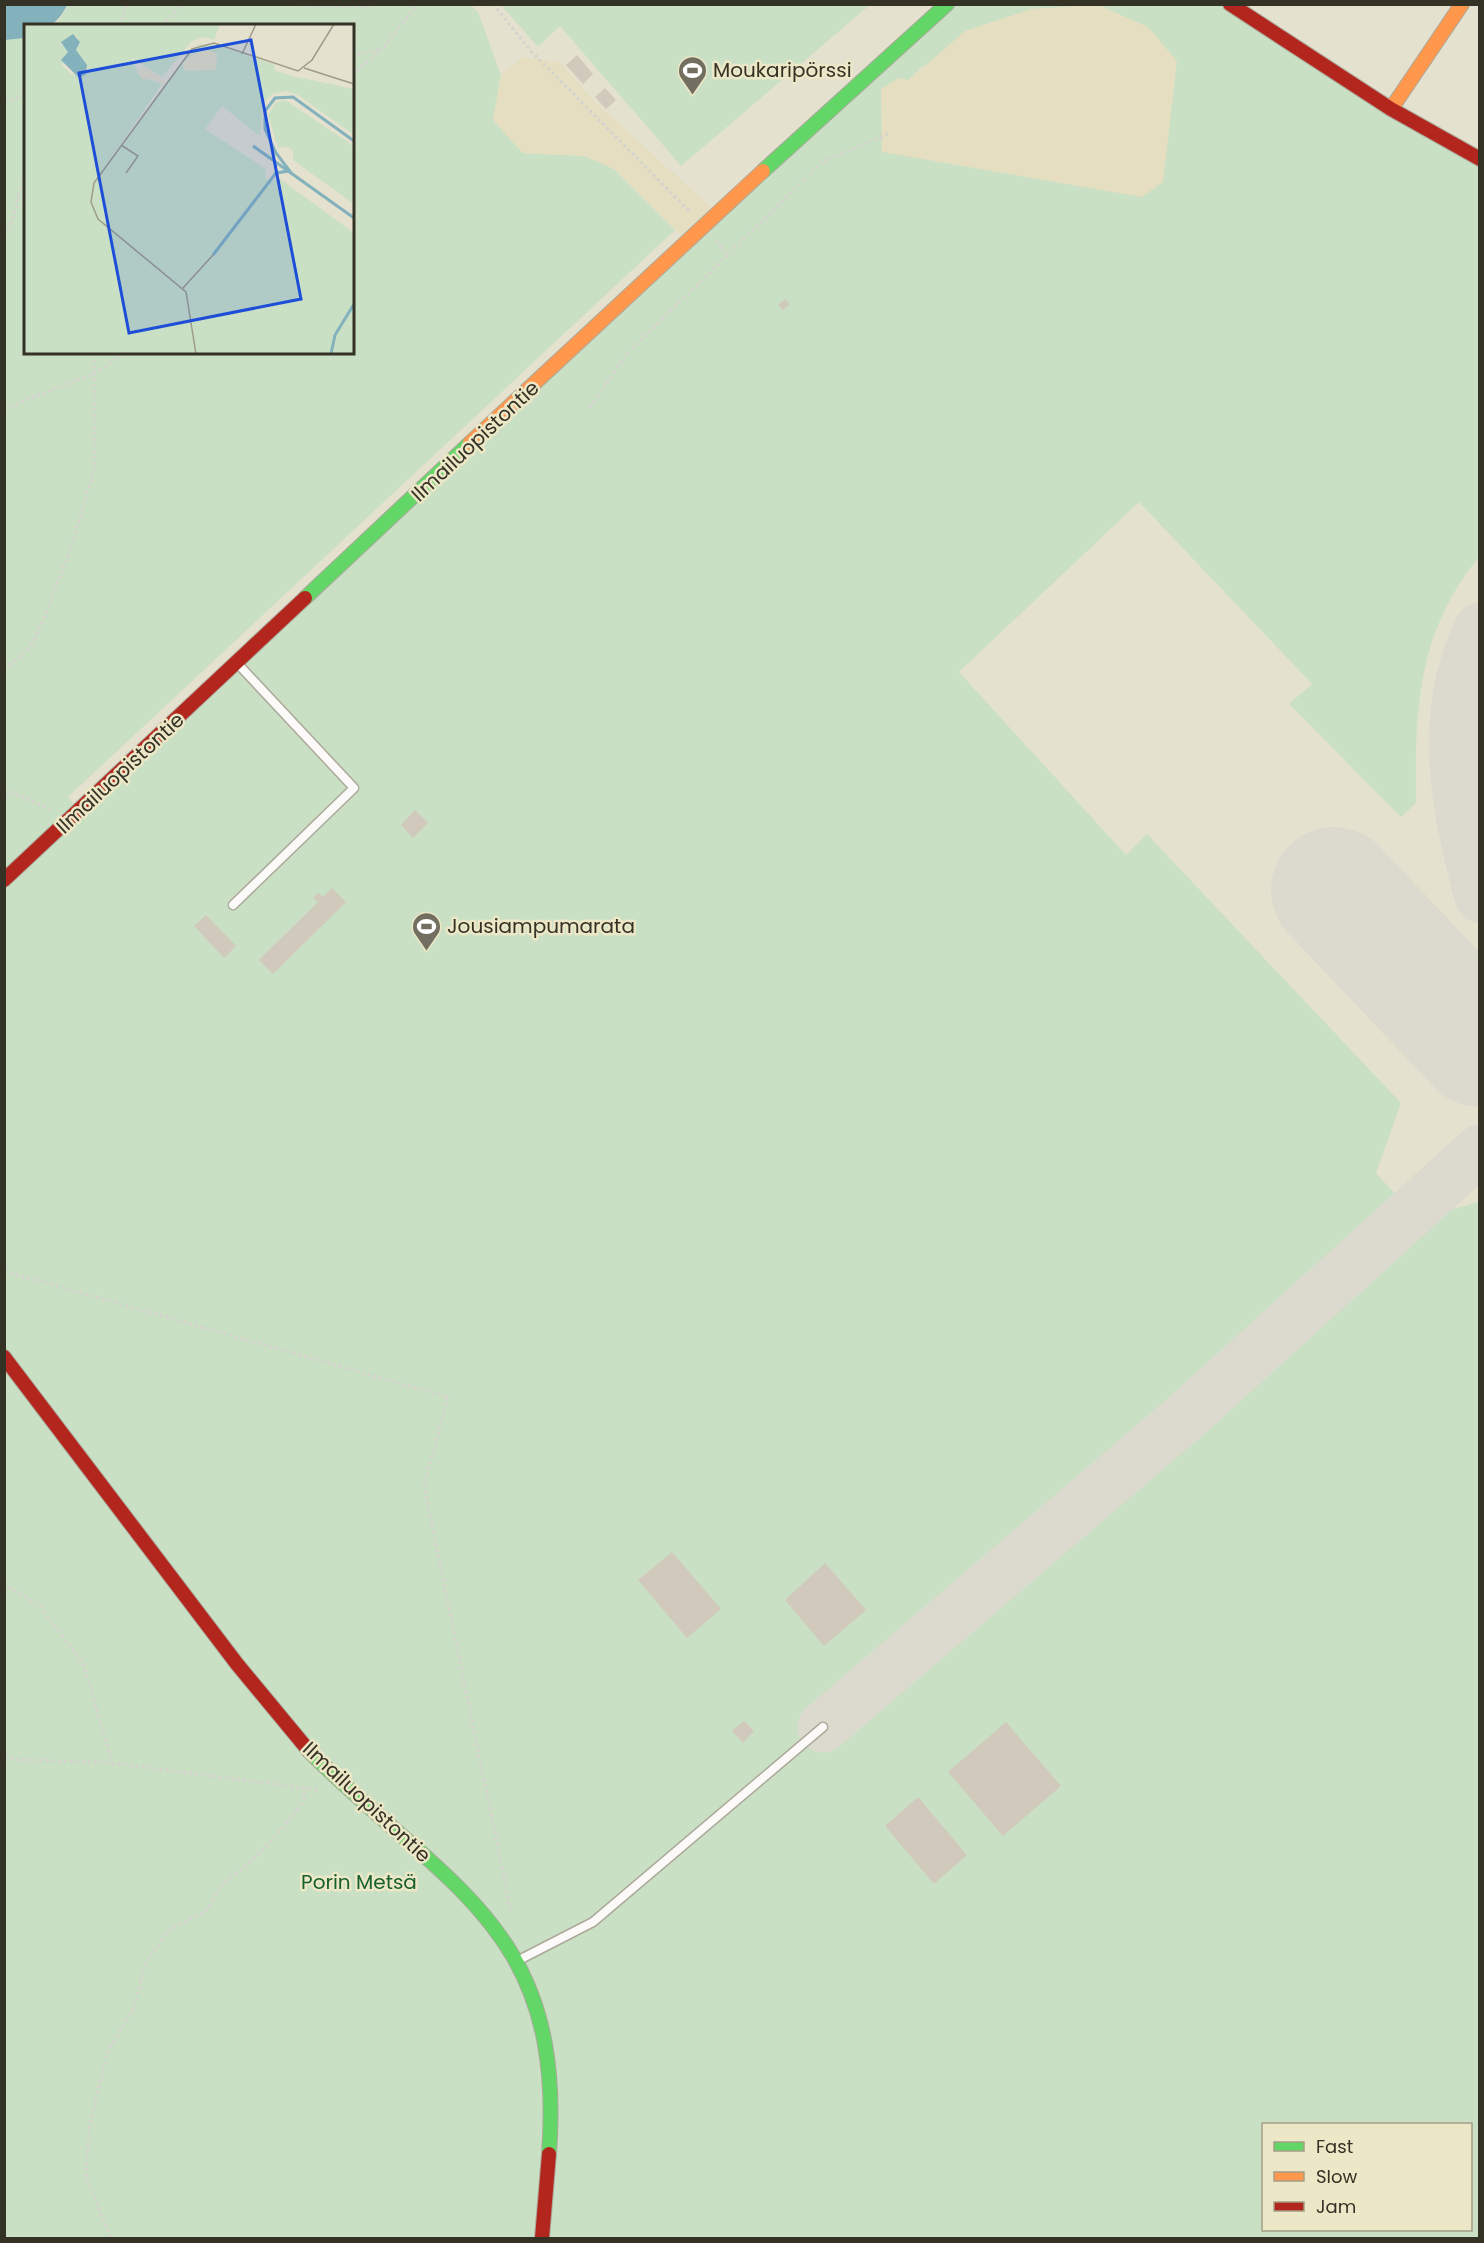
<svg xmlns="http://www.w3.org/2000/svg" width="1484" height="2243" font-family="Poppins,sans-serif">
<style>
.green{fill:#cae0c4;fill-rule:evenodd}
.sand{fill:#e5dec1}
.water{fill:#83b2bd}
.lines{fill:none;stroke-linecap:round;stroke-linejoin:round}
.taxiway{stroke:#dcdace;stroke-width:51}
.runway{stroke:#dcdace;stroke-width:126}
.building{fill:#d0c9bc}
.lane-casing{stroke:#aca99b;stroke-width:11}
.fast-casing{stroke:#aca99b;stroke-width:16}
.slow-casing{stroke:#aca99b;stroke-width:16}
.jam-casing{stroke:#aca99b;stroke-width:16}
.path{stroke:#d5d3ce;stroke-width:3;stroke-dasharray:3 3;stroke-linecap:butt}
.lane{stroke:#fbfaf8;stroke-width:8}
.fast{stroke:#63d668;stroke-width:14}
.slow{stroke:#ff974d;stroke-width:14}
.jam{stroke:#b3261e;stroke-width:14}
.labels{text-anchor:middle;stroke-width:5;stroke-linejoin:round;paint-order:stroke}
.poi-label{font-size:20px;fill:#343125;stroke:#ece7c6;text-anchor:start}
.street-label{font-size:20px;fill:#343125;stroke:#ece7c6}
.park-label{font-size:20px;fill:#16602e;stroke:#ece7c6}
.inset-river{fill:none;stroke:#83b2bd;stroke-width:3}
.inset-road{fill:none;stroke:#9e9b8a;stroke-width:1.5}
.view{fill:#1d4ed8;fill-opacity:0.15;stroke:#1d4ed8;stroke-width:3}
.inset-edge{fill:none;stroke:#343125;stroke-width:3}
</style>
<rect width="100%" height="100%" fill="#e4e1ce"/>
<path class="green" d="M67,5H471L478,12L501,75L493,120L523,153L585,156L614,169L675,230L68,797L79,810L947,5H1230L1479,159V557C1417,632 1415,710 1416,803L1401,817L1289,704L1312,684L1139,502L959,672L1126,855L1147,834L1401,1103L1376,1173L1418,1219L1479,1202V2238H5L4,40L25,38L26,352H352V26L51,25L59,20ZM1098,5L1147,27L881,89L909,80L920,68L1032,9ZM1264,2124H1470V2230H1264Z
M501,5H870L681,166L560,26L538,47Z"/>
<path class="sand" d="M1098,5L1148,27L1177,61L1163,182L1142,197L882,152L881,89L899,78L909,80L965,31L1032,9Z
M524,57L560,62L589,96L717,213L687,241L614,169L585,156L523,153L493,120L501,75Z"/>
<path class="water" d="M4,5L5,4L67,5C55,28 50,26 26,26L25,38L5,40Z"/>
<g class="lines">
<path class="taxiway" d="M1480,628C1437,713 1456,809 1480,897
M823,1727L1184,1418L1480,1150"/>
<path class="runway" d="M1334,890L1480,1044"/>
</g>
<path class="building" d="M577,55L593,74L583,84L566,65Z
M605,88L616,100L606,109L595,97Z
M785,299L790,304L783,310L778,305Z
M415,810L428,823L413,838L401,825Z
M332,888L346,902L273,974L259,960L318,902L313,898L318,893L323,897Z
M206,915L236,946L224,958L194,926Z
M672,1552L721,1609L687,1638L638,1580Z
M825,1563L866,1610L824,1646L785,1600Z
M744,1721L754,1731L743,1743L732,1731Z
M1006,1722L1061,1786L1003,1836L948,1772Z
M918,1797L967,1855L934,1884L885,1826Z"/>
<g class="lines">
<defs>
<path id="lane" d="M233,905L354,788L238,664
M519,1960L593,1922L823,1727"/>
<path id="fast" d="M763,171L947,4
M305,598L470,443
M309,1751C447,1889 566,1927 549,2154"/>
<path id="slow" d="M1391,109L1462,4
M470,443L763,171"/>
<path id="jam" d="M1230,4L1391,109L1480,159
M4,880L305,598
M4,1357L237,1664L309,1751
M542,2238L549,2154"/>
</defs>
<use href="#lane" class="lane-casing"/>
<use href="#fast" class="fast-casing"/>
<use href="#slow" class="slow-casing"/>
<use href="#jam" class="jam-casing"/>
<path class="path" d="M276,4L359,7L377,4
M493,4L531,51L690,212
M120,26L127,4
M162,26L182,4
M352,56L380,49
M352,75L383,48L418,4
M4,101L26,96
M4,235L13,219L26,167
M716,241L727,255
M590,408L625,356L822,162L890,133
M4,409L95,373L126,352
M4,669L30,648L43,621L69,553L94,471V352
M4,794L10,792L50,809
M4,1271L448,1397L424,1486L511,1912
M4,1584L39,1605L84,1665L112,1763
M4,1759L112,1763L319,1790
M111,2238L86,2176L89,2127L107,2053L134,2008L145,1964L168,1931L207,1910L222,1885L260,1853L286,1824L304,1800L305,1787"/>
<use href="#lane" class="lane"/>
<use href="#fast" class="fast"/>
<use href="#slow" class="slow"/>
<use href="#jam" class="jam"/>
</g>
<defs>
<symbol id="stadium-pin" viewBox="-11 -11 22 30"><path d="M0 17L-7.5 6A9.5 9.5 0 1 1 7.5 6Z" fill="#726f60" stroke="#ece7c6"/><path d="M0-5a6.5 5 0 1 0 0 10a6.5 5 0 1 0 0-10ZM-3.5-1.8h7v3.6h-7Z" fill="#fff"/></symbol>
</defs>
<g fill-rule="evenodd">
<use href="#stadium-pin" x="676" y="54" width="33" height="45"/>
<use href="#stadium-pin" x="410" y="910" width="33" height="45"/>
</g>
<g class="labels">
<g class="poi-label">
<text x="713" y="77">Moukaripörssi</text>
<text x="447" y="933">Jousiampumarata</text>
</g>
<g class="street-label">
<text transform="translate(475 441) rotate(-43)" y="7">Ilmailuopistontie</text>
<text transform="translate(120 773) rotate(-43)" y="7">Ilmailuopistontie</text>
<text transform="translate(367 1802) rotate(43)" y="7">Ilmailuopistontie</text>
</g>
<g class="park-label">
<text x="359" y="1889">Porin Metsä</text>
</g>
</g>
<g transform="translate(24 24)">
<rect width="330" height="330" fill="#e4e1ce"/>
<path d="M0,0H196L190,16L180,13L168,17L138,53L108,34L115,52L138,60L82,141L168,25L176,20L194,21L251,41L250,46L268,52L330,65V111L274,71L262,67L248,70L239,79L236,112L198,82L181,105L242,145L241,154L246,158L255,154L330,209V330H0ZM52,11L56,18L52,27L64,45L60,52L47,50L38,41L44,28L41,23ZM261,76L330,122V180L269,136V127L264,123L254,124L244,91L251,79Z" fill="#cae0c4" fill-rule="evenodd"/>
<path d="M182,25L193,30L192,46L160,47L159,39L167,31ZM117,44H121L143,58L140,61L130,55H119L115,52Z" fill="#e5dec1"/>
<path d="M49,10L56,18L52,26L63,41L62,50L55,54L37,36L44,28L37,18Z" fill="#83b2bd"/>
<path class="inset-river" d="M229,122L330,194M268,150L252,129L241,105V87L251,74L269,73L330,117M189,231L252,149L265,147M307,330L311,311L330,280"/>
<path class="inset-road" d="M218,30L232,0M280,44L330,60M97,121L114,132L102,149M159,264L189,231M172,330L162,268L74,195L67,178L70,159L168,25L190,19L274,47L288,36L310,0"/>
<path class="view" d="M227,16L277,275L105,309L55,49Z"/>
<rect width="330" height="330" class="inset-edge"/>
</g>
<rect width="1484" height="2243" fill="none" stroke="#343125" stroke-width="12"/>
<rect x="1262" y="2123" width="210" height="108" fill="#ece7c6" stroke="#a29e86" stroke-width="1.5"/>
<rect x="1274" y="2142" width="30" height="9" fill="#63d668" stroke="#a29e86" stroke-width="1.5"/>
<text x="1316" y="2153" font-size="18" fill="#343125">Fast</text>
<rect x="1274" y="2172" width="30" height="9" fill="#ff974d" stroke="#a29e86" stroke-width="1.5"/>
<text x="1316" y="2183" font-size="18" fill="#343125">Slow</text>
<rect x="1274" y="2202" width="30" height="9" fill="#b3261e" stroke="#a29e86" stroke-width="1.5"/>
<text x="1316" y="2213" font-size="18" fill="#343125">Jam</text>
</svg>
